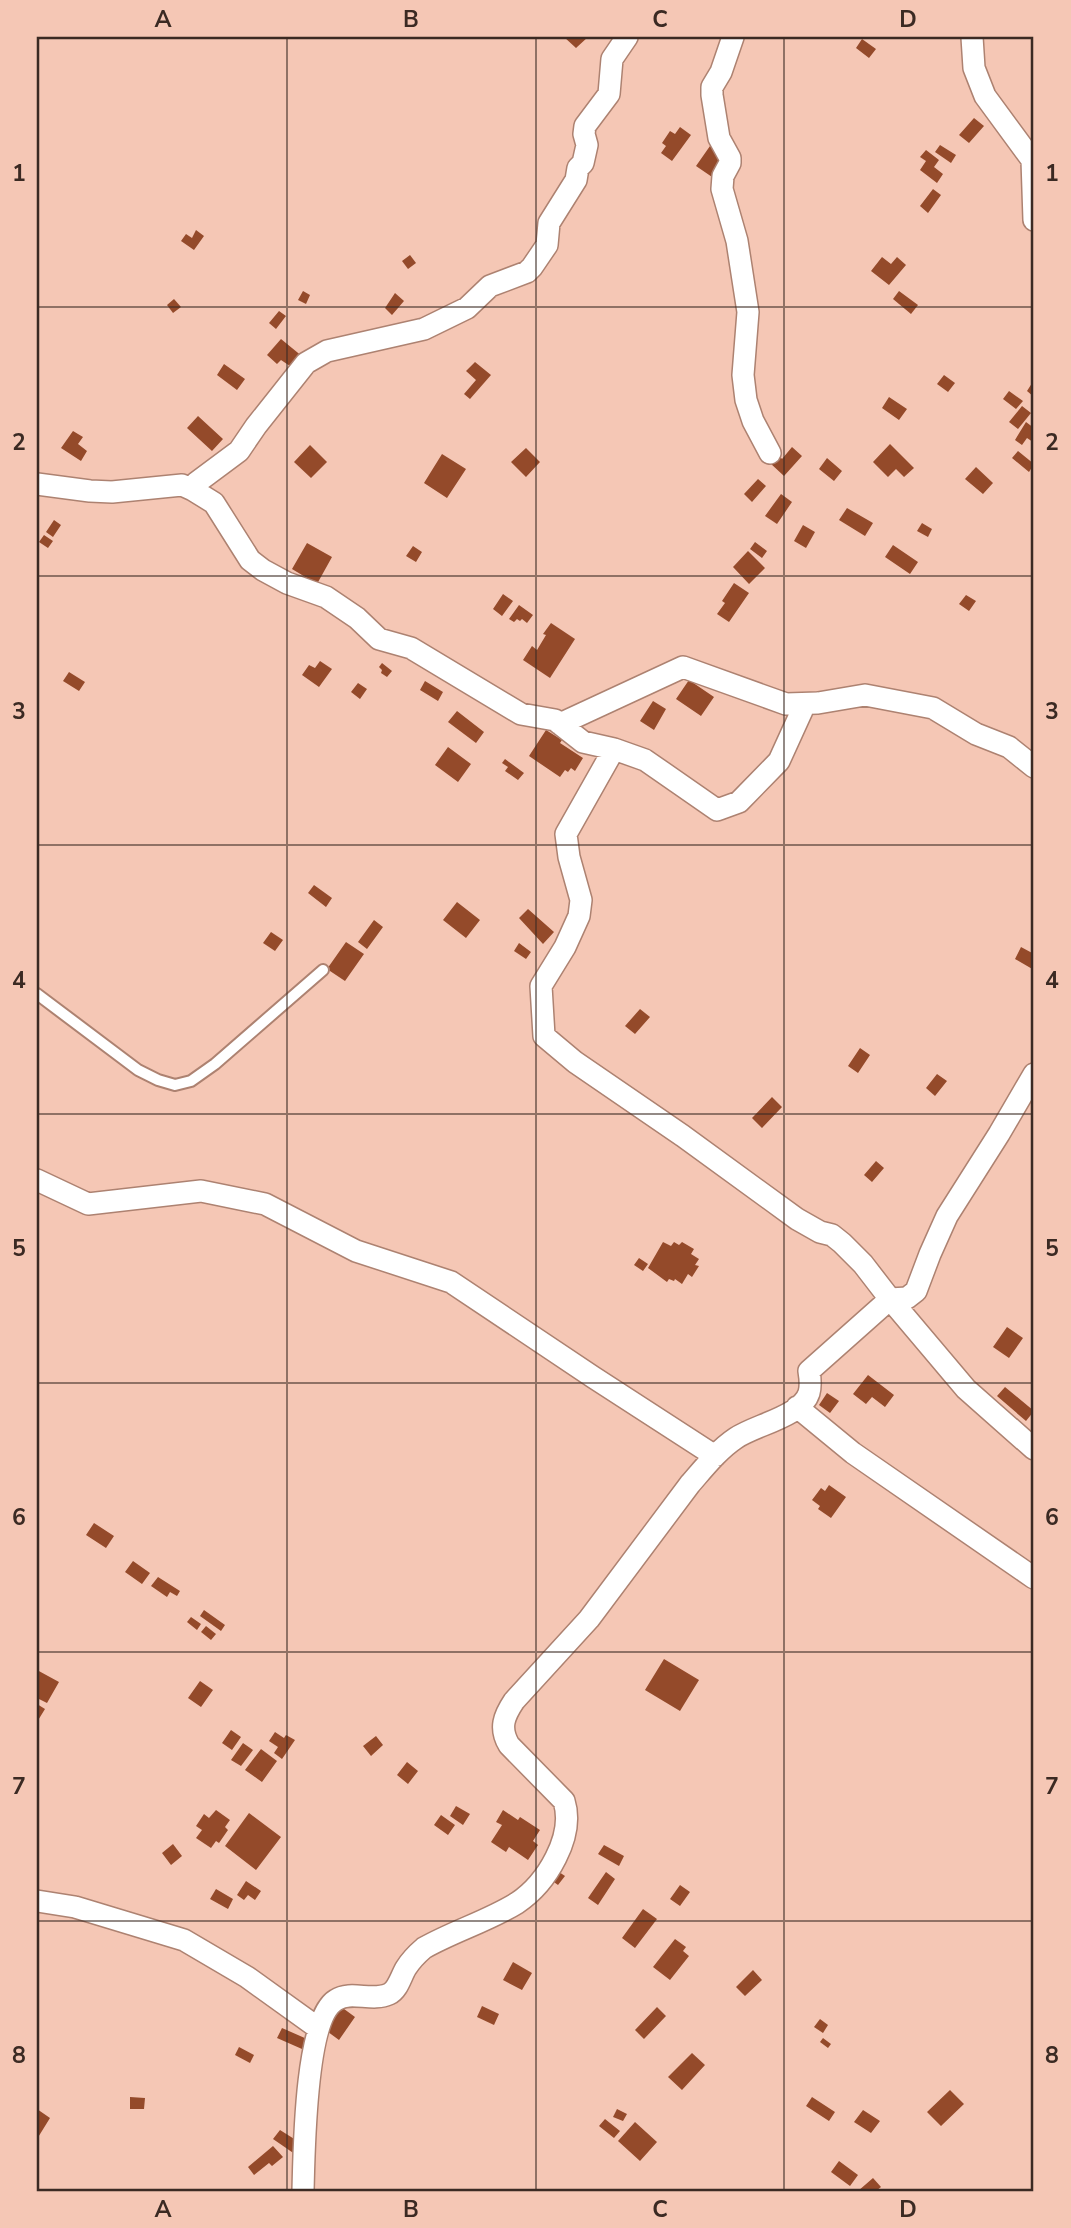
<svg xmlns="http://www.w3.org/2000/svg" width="1071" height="2228" font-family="'Nunito Sans',sans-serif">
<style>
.building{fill:#944a2a}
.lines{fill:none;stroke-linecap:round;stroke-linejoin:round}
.lane-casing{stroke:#ad8271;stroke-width:14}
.street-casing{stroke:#ad8271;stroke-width:24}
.lane{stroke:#fff;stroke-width:10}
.street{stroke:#fff;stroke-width:21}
.grid{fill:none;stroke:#3b2a23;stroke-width:2;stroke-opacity:0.55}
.neatline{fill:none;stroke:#3b2a23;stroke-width:2.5}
.grid-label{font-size:23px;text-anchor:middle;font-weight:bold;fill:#3b2a23}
</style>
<rect width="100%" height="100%" fill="#f5c7b5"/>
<path class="building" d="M564,37H588L576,48Z
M862,39L876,49L869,58L856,48Z
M974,118L984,126L969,143L959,135Z
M680,127L691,135L672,161L661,153L666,146L662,143L670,131L675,134Z
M940,145L956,155L951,163L935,152Z
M710,146L729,159L715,179L696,166Z
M926,150L939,160L934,167L943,174L937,183L920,170L926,161L920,157Z
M933,189L941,195L928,213L920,206Z
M196,230L204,236L194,250L181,241L186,234L192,238Z
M410,255L416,263L408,269L402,261Z
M882,257L891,264L897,257L906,265L889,285L871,271Z
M303,291L310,295L306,304L298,300Z
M899,291L918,305L911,314L893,299Z
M395,293L404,301L392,315L385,308Z
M174,299L181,307L173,313L167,305Z
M279,311L286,316L276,329L269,323Z
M281,339L303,357L293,368L281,360L277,364L267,355Z
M475,362L491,375L470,399L464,394L476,380L466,371Z
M224,364L245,379L237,390L217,375Z
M944,375L955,383L948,392L937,384Z
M1034,380V397L1027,391Z
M1009,391L1023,401L1016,409L1003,399Z
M889,397L907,409L899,420L882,408Z
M1022,406L1031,413L1018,429L1009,422Z
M198,416L223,439L212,451L187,428Z
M1026,422L1034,428V440L1033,442L1027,438L1022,445L1015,440Z
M73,431L83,437L78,444L87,451L81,461L61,448Z
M890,444L914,468L904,477L896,469L888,477L873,462Z
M310,445L327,462L311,478L294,462Z
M792,447L802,456L784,476L770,463L778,454L782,459Z
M526,448L540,462L526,477L511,462Z
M1018,451L1034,464L1029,472L1012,458Z
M442,454L466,469L447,498L424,483Z
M827,458L842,471L834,481L819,469Z
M976,467L993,483L983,494L965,479Z
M758,479L766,486L752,502L744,494Z
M781,494L792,502L777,524L765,516Z
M847,508L873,523L865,536L839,520Z
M54,520L61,525L53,537L46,532Z
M922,523L932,529L928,537L917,531Z
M803,525L815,532L806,548L794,541Z
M44,535L53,541L48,548L39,542Z
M755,542L767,551L762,558L750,549Z
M307,543L332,557L317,584L292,569Z
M893,545L918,562L910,574L885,557Z
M413,546L422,552L416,562L406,556Z
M748,551L765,568L749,584L733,567Z
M734,583L749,593L729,622L717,614L725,603L722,601Z
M503,594L513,601L502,616L493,609Z
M966,595L976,601L969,611L959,604Z
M519,605L533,615L527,623L522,619L520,621L517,619L514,622L509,619Z
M551,623L575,639L550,678L523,660L532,646L537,650L546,635L543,634Z
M320,661L332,669L319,687L302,675L309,665L315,668Z
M382,663L392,671L387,677L381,673L382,670L379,667Z
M69,672L85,682L79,691L63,681Z
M689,680L714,697L701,716L676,699Z
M425,681L443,692L438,701L420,690Z
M358,683L367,689L360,699L351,692Z
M653,701L666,709L654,730L640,721Z
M457,711L484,732L476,743L448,722Z
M546,730L562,740L560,743L583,758L575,771L571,768L568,772L565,770L560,777L529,756Z
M448,747L471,764L458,782L435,765Z
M505,759L524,773L518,780L505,771L508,767L502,763Z
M314,885L332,898L326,907L308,893Z
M457,902L480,920L466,938L443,920Z
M528,909L554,932L543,944L519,918Z
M374,920L383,927L367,949L358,942Z
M271,932L283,940L275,951L263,943Z
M346,942L364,954L345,981L327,969Z
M519,943L531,952L526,959L514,951Z
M1021,947L1034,954V970L1015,959Z
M640,1009L650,1017L635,1034L625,1026Z
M860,1048L870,1055L858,1073L848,1066Z
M937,1074L947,1081L935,1096L926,1088Z
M772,1097L782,1107L762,1128L752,1118Z
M876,1161L884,1168L872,1182L864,1175Z
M663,1242L671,1246L674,1242L679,1245L682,1242L694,1249L691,1254L699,1259L695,1265L699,1266L692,1277L688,1274L682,1284L675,1279L674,1281L669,1279L667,1282L648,1268Z
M639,1258L648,1264L643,1271L634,1265Z
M1007,1327L1023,1338L1009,1358L993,1347Z
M868,1375L894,1395L885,1407L872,1397L866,1404L853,1394Z
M1005,1387L1034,1411L1026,1421L997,1396Z
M827,1393L839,1401L830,1413L819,1405Z
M829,1485L846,1497L831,1518L818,1509L820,1506L812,1500L821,1488L825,1491Z
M94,1523L114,1536L106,1548L86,1535Z
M133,1561L150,1573L142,1584L125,1572Z
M158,1577L180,1591L177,1596L170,1592L167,1597L151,1586Z
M204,1610L225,1625L221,1631L200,1616Z
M191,1617L201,1624L197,1630L187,1622Z
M206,1626L216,1634L211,1640L201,1632Z
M664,1659L699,1680L680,1711L645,1690Z
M37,1670L59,1682L47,1703L37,1698Z
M200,1681L213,1690L201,1707L188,1698Z
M37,1704L45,1709L37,1722Z
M231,1730L241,1737L232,1750L222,1743Z
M275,1732L284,1738L286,1735L295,1740L282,1759L274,1753L278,1747L269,1741Z
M376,1736L383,1745L371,1756L363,1746Z
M243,1743L253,1750L241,1766L231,1760Z
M261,1749L277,1761L262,1782L245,1770Z
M407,1762L418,1771L408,1784L397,1775Z
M456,1806L470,1814L463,1825L450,1816Z
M216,1810L230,1820L225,1827L228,1830L219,1843L216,1841L211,1848L196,1838L202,1830L196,1826L204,1814L209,1818Z
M503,1810L518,1820L520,1817L540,1830L533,1841L538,1845L528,1860L509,1847L506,1852L491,1842L502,1825L496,1822Z
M249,1813L281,1837L256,1870L225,1846Z
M441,1815L455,1825L448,1835L434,1825Z
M173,1844L182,1856L171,1865L162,1853Z
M604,1845L624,1856L619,1866L598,1854Z
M553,1868L565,1876L558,1885L547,1877Z
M606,1872L615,1879L598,1905L588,1898Z
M246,1881L261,1891L255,1900L248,1895L244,1900L237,1895Z
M680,1885L690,1892L680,1906L670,1899Z
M216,1889L233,1899L228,1909L210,1899Z
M643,1909L657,1919L635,1948L622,1938Z
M675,1939L686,1947L683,1951L689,1956L670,1980L653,1967Z
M513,1962L532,1973L522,1990L503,1980Z
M753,1970L762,1980L745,1996L736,1987Z
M340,2006L355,2017L339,2040L324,2029Z
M482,2006L499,2014L494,2025L477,2017Z
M657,2007L666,2016L644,2039L635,2030Z
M820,2019L828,2025L823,2033L814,2027Z
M282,2028L307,2039L302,2049L277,2038Z
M823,2038L831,2044L828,2048L820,2042Z
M239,2047L254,2055L250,2063L235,2055Z
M692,2053L705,2065L682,2090L668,2077Z
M950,2090L964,2104L941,2126L927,2112Z
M130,2097L145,2098L144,2109H130Z
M812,2097L835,2112L829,2121L806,2106Z
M37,2109L50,2118L37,2139Z
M617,2109L627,2114L623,2121L613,2117Z
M863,2110L880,2121L871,2133L854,2122Z
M605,2119L620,2131L614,2138L599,2126Z
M635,2122L657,2142L640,2161L618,2141Z
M280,2130L299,2142L302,2159L273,2139Z
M273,2146L283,2157L272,2166L269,2163L254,2175L248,2167Z
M839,2161L858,2175L850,2186L831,2172Z
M873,2178L881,2187L876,2191H858Z"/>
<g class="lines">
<defs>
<path id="lane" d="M37,994L138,1070L158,1080L175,1085L191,1081L215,1064L323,970"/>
<path id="street" d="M733,37L721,72L712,87V95L719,138L730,158V163L723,176L722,189L737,241L748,312L743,375L746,400L753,421L770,453
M972,37L974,68L985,96L1032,160L1034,220
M37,484L90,491L112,492L182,485L193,490L214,503L250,560L263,570L287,583L326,597L357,618L379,639L411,648L521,714L555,720L583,742L614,749L566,834L569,857L581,900L579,916L565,947L541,986L544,1036L575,1062L683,1136L797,1219L820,1232L832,1235L842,1243L863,1264L890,1299L966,1389L1034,1449
M193,490L196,483L239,451L256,426L306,363L327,351L424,329L467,308L490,286L527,272L532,267L547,245L549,223L576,180L578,168L583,163L587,145L584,134L585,126L609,94L612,59L627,37
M560,724L683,667L786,704L818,703L865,695L933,708L976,734L1009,747L1034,767
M614,749L645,760L717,810L739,802L779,761L805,704
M37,1180L88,1204L201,1191L265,1204L356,1251L451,1282L593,1377L715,1456
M797,1407L853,1453L1034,1578
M37,1901L75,1907L184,1940L247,1977L318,2028
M303,2191C304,2155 305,2018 336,2000C351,1990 372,2002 389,1994C398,1990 401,1976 406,1968C411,1960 417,1954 424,1948C454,1931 488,1921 517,1903C547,1883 575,1836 564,1801L509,1745C499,1728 504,1716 514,1701L589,1619L690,1484C704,1468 718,1450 736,1438C755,1425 802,1416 809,1393C811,1386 810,1377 809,1371L890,1299L907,1298L916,1291L930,1254L947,1216L999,1134L1034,1074"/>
</defs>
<use href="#lane" class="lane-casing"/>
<use href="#street" class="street-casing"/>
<use href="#lane" class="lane"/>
<use href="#street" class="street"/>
</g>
<path class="grid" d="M287,37V2191M536,37V2191M784,37V2191M37,307H1034M37,576H1034M37,845H1034M37,1114H1034M37,1383H1034M37,1652H1034M37,1921H1034"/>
<rect width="1071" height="2228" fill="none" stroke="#f5c7b5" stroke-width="77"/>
<rect x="38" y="38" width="994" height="2152" class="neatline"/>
<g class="grid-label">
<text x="163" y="27">A</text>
<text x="411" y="27">B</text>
<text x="660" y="27">C</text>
<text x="908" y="27">D</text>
<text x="19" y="181">1</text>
<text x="1052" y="181">1</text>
<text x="19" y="450">2</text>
<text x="1052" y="450">2</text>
<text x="19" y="719">3</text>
<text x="1052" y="719">3</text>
<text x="19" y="988">4</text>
<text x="1052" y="988">4</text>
<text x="19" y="1256">5</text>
<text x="1052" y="1256">5</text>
<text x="19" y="1525">6</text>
<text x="1052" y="1525">6</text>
<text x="19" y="1794">7</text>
<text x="1052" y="1794">7</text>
<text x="19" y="2063">8</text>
<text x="1052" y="2063">8</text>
<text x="163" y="2217">A</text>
<text x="411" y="2217">B</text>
<text x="660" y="2217">C</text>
<text x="908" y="2217">D</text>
</g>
</svg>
